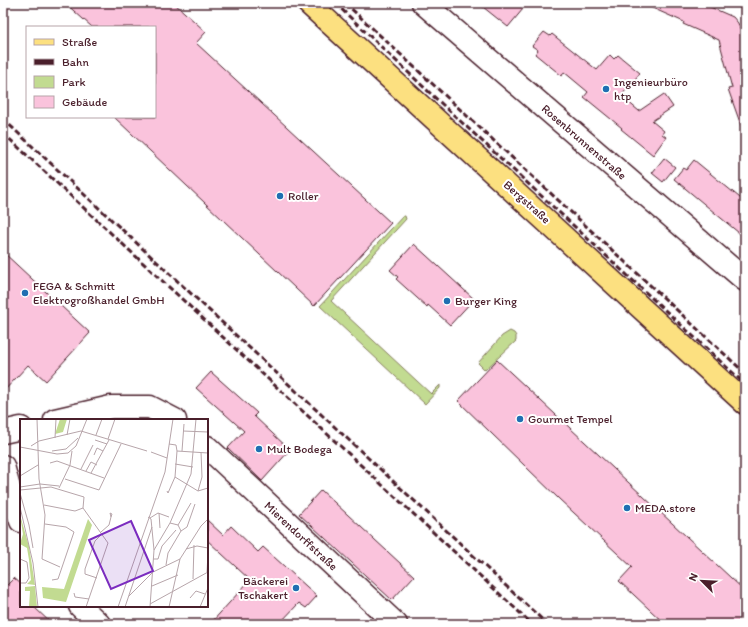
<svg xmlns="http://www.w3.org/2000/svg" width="748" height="627" font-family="Itim,sans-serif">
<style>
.green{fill:#c2db91;stroke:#867d5e}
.building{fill:#fac3dc;stroke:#4a1f2b}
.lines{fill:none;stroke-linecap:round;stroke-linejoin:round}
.minor-casing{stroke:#4a1f2b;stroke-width:25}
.major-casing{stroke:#4a1f2b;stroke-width:25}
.minor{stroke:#fff;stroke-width:22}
.major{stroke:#fce080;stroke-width:22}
.rail{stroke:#4a1f2b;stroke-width:3;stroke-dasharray:6 3;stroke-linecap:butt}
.poi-dot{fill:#1f6fb2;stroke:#fff;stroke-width:1.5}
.labels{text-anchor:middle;stroke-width:4;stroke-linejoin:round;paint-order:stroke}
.poi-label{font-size:12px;fill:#4a1f2b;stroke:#fff;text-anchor:start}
.street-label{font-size:12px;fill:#4a1f2b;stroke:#fff}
.inset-road{fill:none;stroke:#b7a5aa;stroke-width:1}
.view{fill:#7b2cbf;fill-opacity:0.15;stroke:#7b2cbf;stroke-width:2}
.inset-edge{fill:none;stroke:#4a1f2b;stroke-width:2}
</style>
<rect width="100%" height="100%" fill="#fff"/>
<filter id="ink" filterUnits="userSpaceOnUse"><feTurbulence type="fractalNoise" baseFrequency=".025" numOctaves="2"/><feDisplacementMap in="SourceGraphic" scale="8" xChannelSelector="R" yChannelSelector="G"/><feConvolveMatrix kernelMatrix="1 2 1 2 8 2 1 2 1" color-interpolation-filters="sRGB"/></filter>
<g filter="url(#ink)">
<path class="green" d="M403,216H405L406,219L331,301L431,394L440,385V388L425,404L320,306Z
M510,331L514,333L516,336V341L485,370L478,363L502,336Z"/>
<path class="building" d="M65,3H174L206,32L196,43L391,223L314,306L114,117H155V27H92Z
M478,3H516L523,9L508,27Z
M641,3H701L733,17L738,23L745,44V131H743L728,89L732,88L719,40L683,24L684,22Z
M544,32L550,36L552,34L597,70L610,55L614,59L618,55L640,73L621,96L639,111L664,94L673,107L652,121L664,131L662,134L666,137L653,155L621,129L622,128L584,97L588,92L564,72L562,76L535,54L538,50L532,46Z
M664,158L675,167L663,182L652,173Z
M694,160L745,202V238L674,179L683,168L686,170Z
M414,244L474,299L450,325L428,305L427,307L396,279L398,277L390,270Z
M3,252L90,333L46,381L28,365L3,392Z
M497,360L745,591V624H665L619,581L632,567L559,499L458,401Z
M211,372L257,413L254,416L290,450L262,481L228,448L244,431L196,388Z
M321,490L414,576L392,600L299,514Z
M207,520L223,535L231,526L258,552L263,547L317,596L306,608L299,603L279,624H210L250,580L207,540Z
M14,578L21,584V606H33L52,624H3V589Z"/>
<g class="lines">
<defs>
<path id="minor" d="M423,3L745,280
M55,420L111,407H150L175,420
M3,432L21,428
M207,447L396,624
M3,466L9,488L21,521
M80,606L99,624"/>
<path id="major" d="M308,3L745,403"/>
</defs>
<use href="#minor" class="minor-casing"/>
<use href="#major" class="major-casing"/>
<use href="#minor" class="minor"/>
<use href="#major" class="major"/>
<path class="rail" d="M335,3L430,93L745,384
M345,3L745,373
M3,119L547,624
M3,133L532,624"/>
</g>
</g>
<g class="poi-dot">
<circle cx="606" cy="89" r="4"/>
<circle cx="280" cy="196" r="4"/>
<circle cx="25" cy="293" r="4"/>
<circle cx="447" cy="301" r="4"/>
<circle cx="520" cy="419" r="4"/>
<circle cx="259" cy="449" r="4"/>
<circle cx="627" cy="508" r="4"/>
<circle cx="296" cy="588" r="4"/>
</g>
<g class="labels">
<g class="poi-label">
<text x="614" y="86">Ingenieurbüro<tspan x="614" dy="14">htp</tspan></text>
<text x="288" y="200">Roller</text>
<text x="33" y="290">FEGA &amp; Schmitt<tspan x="33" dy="14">Elektrogroßhandel GmbH</tspan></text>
<text x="455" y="305">Burger King</text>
<text x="528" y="423">Gourmet Tempel</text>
<text x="267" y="453">Mult Bodega</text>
<text x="635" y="512">MEDA.store</text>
<text x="288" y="585" text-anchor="end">Bäckerei<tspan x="288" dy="14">Tschakert</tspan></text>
</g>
<g class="street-label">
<text transform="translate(584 142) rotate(41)" y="4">Rosenbrunnenstraße</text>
<text transform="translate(527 202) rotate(42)" y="4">Bergstraße</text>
<text transform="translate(301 536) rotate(43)" y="4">Mierendorffstraße</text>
</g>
</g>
<g transform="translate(20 419)">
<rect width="188" height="188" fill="#fff"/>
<path d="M40,0H47L43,13L35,15ZM0,96L9,127L15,166L7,165L11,161L9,141L7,129L0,125L3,115ZM68,100L72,106L46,183L23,179L22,168L44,170ZM15,167L17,188H9L10,172H5V168Z" fill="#c2db91"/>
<path class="inset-road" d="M17,0L19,60L25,96L22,140L40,148M163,12L188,13M47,16L50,0M76,16L82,0M35,19L36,0M88,20L95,0M75,21L87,25M11,27L19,22L61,12L127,32M0,28L37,35L48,34L56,27L67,0M32,32L46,30L58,19M83,32L89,21M157,32L188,34M162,32L164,5M131,33L147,39M30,44L37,42L84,59M155,45L173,48M61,50L73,26M66,52L71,43L77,46M71,54L83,32L77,29L74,36M0,57L18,46M155,58L178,72L188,69M45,60L79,71L101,25M0,68L20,65L39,67M39,69L50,46L52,32M0,71L31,68L64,78L63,89L88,124L66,188M147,72L148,74L155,58L157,32L156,26L149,25M178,72L182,58L181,33M0,74L9,106L13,129M24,86L55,92L63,89M0,88L13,144L18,188M139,94L140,109M128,98L131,100L134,131L130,188M130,99L138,94L149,98M25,105L46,108L54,113L38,160L32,161M158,106L171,84M161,112L167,108L175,85M81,113L89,106L91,98L92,95L90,94L91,98M166,130L177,127L188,129M134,131L150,104L171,55L176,0M0,140L7,143L9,159L6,164H0M133,140H138L142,127L156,111M146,146L148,134L161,112L158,106L150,104M187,153L188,134M77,159L65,155V150L75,122L82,115M173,160L174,126M132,167L158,156M54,174L55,178L69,180M109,177L133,153L160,140M170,179L176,172L185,175M130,185L188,153M98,188L145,53L153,0M105,188L132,108M149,188L160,140L181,107L188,100M180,188L188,169"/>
<path class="view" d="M111,102L133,152L91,170L69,121Z"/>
<rect width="188" height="188" class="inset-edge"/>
</g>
<rect width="748" height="627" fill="none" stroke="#fff" stroke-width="16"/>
<rect x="8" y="8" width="732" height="611" fill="none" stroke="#4a1f2b" stroke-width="1.5" filter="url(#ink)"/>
<rect x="26" y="26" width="130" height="92" fill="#ffffff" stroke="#b7a5aa"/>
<rect x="34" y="39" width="20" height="6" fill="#fce080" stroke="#b7a5aa"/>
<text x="62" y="46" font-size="12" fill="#4a1f2b">Straße</text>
<rect x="34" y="59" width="20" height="6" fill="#4a1f2b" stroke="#b7a5aa"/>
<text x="62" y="66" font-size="12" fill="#4a1f2b">Bahn</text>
<rect x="34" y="76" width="20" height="12" fill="#c2db91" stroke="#b7a5aa"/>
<text x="62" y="86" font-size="12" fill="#4a1f2b">Park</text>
<rect x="34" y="96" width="20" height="12" fill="#fac3dc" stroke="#b7a5aa"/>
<text x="62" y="106" font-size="12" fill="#4a1f2b">Gebäude</text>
<g transform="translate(702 581) rotate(294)" stroke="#ffffff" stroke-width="3" paint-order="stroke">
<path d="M0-3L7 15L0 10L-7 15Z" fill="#4a1f2b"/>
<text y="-6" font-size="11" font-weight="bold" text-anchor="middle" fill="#4a1f2b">N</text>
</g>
</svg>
